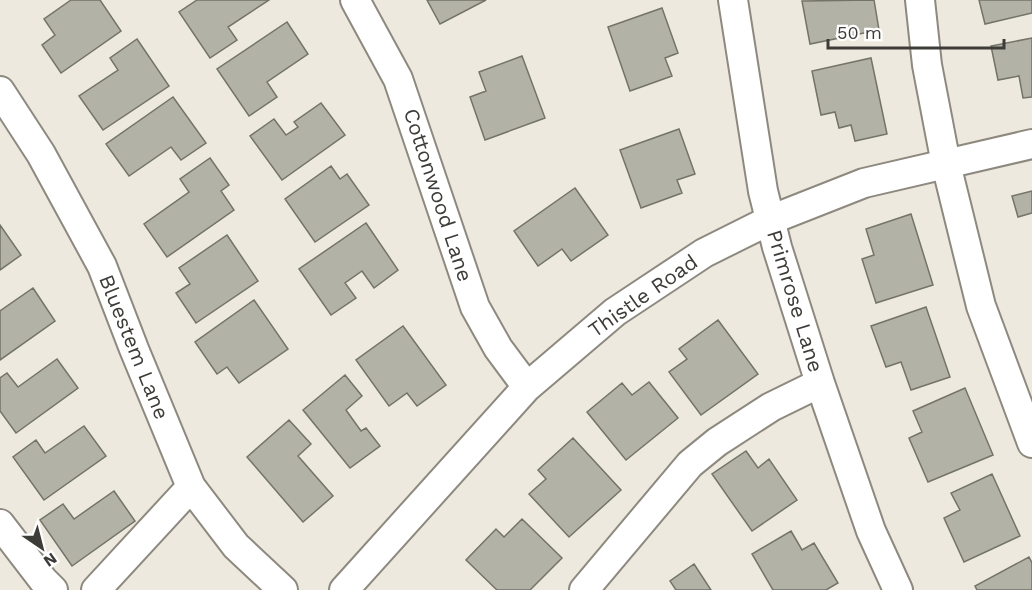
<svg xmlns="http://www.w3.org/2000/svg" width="1032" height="590" font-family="'Work Sans',sans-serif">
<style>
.building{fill:#b2b2a7;stroke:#737369;stroke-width:1.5}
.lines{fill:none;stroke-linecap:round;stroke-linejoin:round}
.minor-casing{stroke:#8e897f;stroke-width:32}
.minor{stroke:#fff;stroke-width:28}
.labels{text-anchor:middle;stroke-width:4.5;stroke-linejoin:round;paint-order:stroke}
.street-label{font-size:21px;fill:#3e3c38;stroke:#fff}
</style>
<rect width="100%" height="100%" fill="#eee9de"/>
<path class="building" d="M71,0H100L121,31L61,73L42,45L55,35L44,19Z
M197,0H269L228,27L237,40L210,58L179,12Z
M427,0H486L440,24Z
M874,0L879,30L810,44L802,1Z
M979,0H1032V13L985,24Z
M662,8L678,53L665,58L672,76L630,91L608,27Z
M287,22L308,54L267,82L277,97L249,116L217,69Z
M1032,38V97L1023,98L1019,76L998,80L991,46Z
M137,39L169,86L103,130L79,96L118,70L110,58Z
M522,56L545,118L485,140L470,97L486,91L479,72Z
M871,58L887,134L855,141L851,125L839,128L835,112L821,115L812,71Z
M173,97L206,143L181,160L171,147L129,176L106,144Z
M321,103L345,135L282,180L250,136L274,119L286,135L298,127L294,122Z
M679,129L695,174L677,180L682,193L641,208L620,150Z
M210,158L229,185L221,191L234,210L167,257L144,224L189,192L180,179Z
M331,166L340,179L347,174L369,205L315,242L285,199Z
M575,188L608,235L571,261L562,249L538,266L514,231Z
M1032,191V213L1018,217L1012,196Z
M911,214L933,285L876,303L862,259L874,255L866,229Z
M366,223L398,270L374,288L362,271L345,283L356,298L331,315L299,269Z
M0,225L21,255L0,270Z
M227,235L258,281L196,323L176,293L190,284L179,268Z
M33,288L55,321L0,360V311Z
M254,300L288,349L239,383L227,367L217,374L195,342Z
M926,307L950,377L911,390L901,362L886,367L871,326Z
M718,320L758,374L701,415L669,372L687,359L679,349Z
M403,326L446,385L417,406L407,393L389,406L356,360Z
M57,359L78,388L16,433L0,411V378L7,373L18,387Z
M345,375L362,396L346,410L361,431L366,428L380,446L350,468L303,410Z
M649,382L678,418L626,460L587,412L622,383L632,395Z
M965,388L993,455L928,482L909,438L922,432L913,411Z
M289,420L311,444L298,456L333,496L303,522L247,457Z
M84,426L106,456L44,500L13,457L36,440L45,453Z
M573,438L621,490L569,537L529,494L546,479L538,470Z
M746,451L758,468L769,459L797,500L752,531L712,474Z
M992,474L1020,536L964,562L944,518L960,510L951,493Z
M114,491L135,521L72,566L40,520L63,504L74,519Z
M522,519L562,558L530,590H497L466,560L496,529L504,537Z
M791,531L802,550L814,543L838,583L826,590H773L752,554Z
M1029,557L1032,563V590H977L975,586Z
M694,564L711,590H676L670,581Z"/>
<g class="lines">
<defs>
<path id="minor" d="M355,0L398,79L475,307L498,348L527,387
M733,0L763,191L777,247L820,383L871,531L898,590
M920,0L927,65L946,164L981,306L1032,443
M0,91L41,154L102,266L134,349L191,487L236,546L283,590
M0,524L43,580L53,590
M96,590L191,487
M344,590L527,387L615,312L704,253L770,220L864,183L1032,144
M584,590L690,464L717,442L771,407L820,383"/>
</defs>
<use href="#minor" class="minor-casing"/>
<use href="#minor" class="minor"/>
</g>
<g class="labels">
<g class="street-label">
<text transform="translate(438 195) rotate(72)" y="7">Cottonwood Lane</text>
<text transform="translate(643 296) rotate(-35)" y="7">Thistle Road</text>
<text transform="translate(795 301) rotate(73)" y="7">Primrose Lane</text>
<text transform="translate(134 347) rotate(68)" y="7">Bluestem Lane</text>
</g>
</g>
<g transform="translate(42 548) rotate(145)" stroke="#ffffff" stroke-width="4.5" paint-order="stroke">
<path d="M0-4.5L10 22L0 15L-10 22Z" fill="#3e3c38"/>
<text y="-9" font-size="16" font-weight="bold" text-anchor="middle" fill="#3e3c38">N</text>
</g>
<path d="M828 39v9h176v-9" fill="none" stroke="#3e3c38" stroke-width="3"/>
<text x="837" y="39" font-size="18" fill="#3e3c38" stroke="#ffffff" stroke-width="4.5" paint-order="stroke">50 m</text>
</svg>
